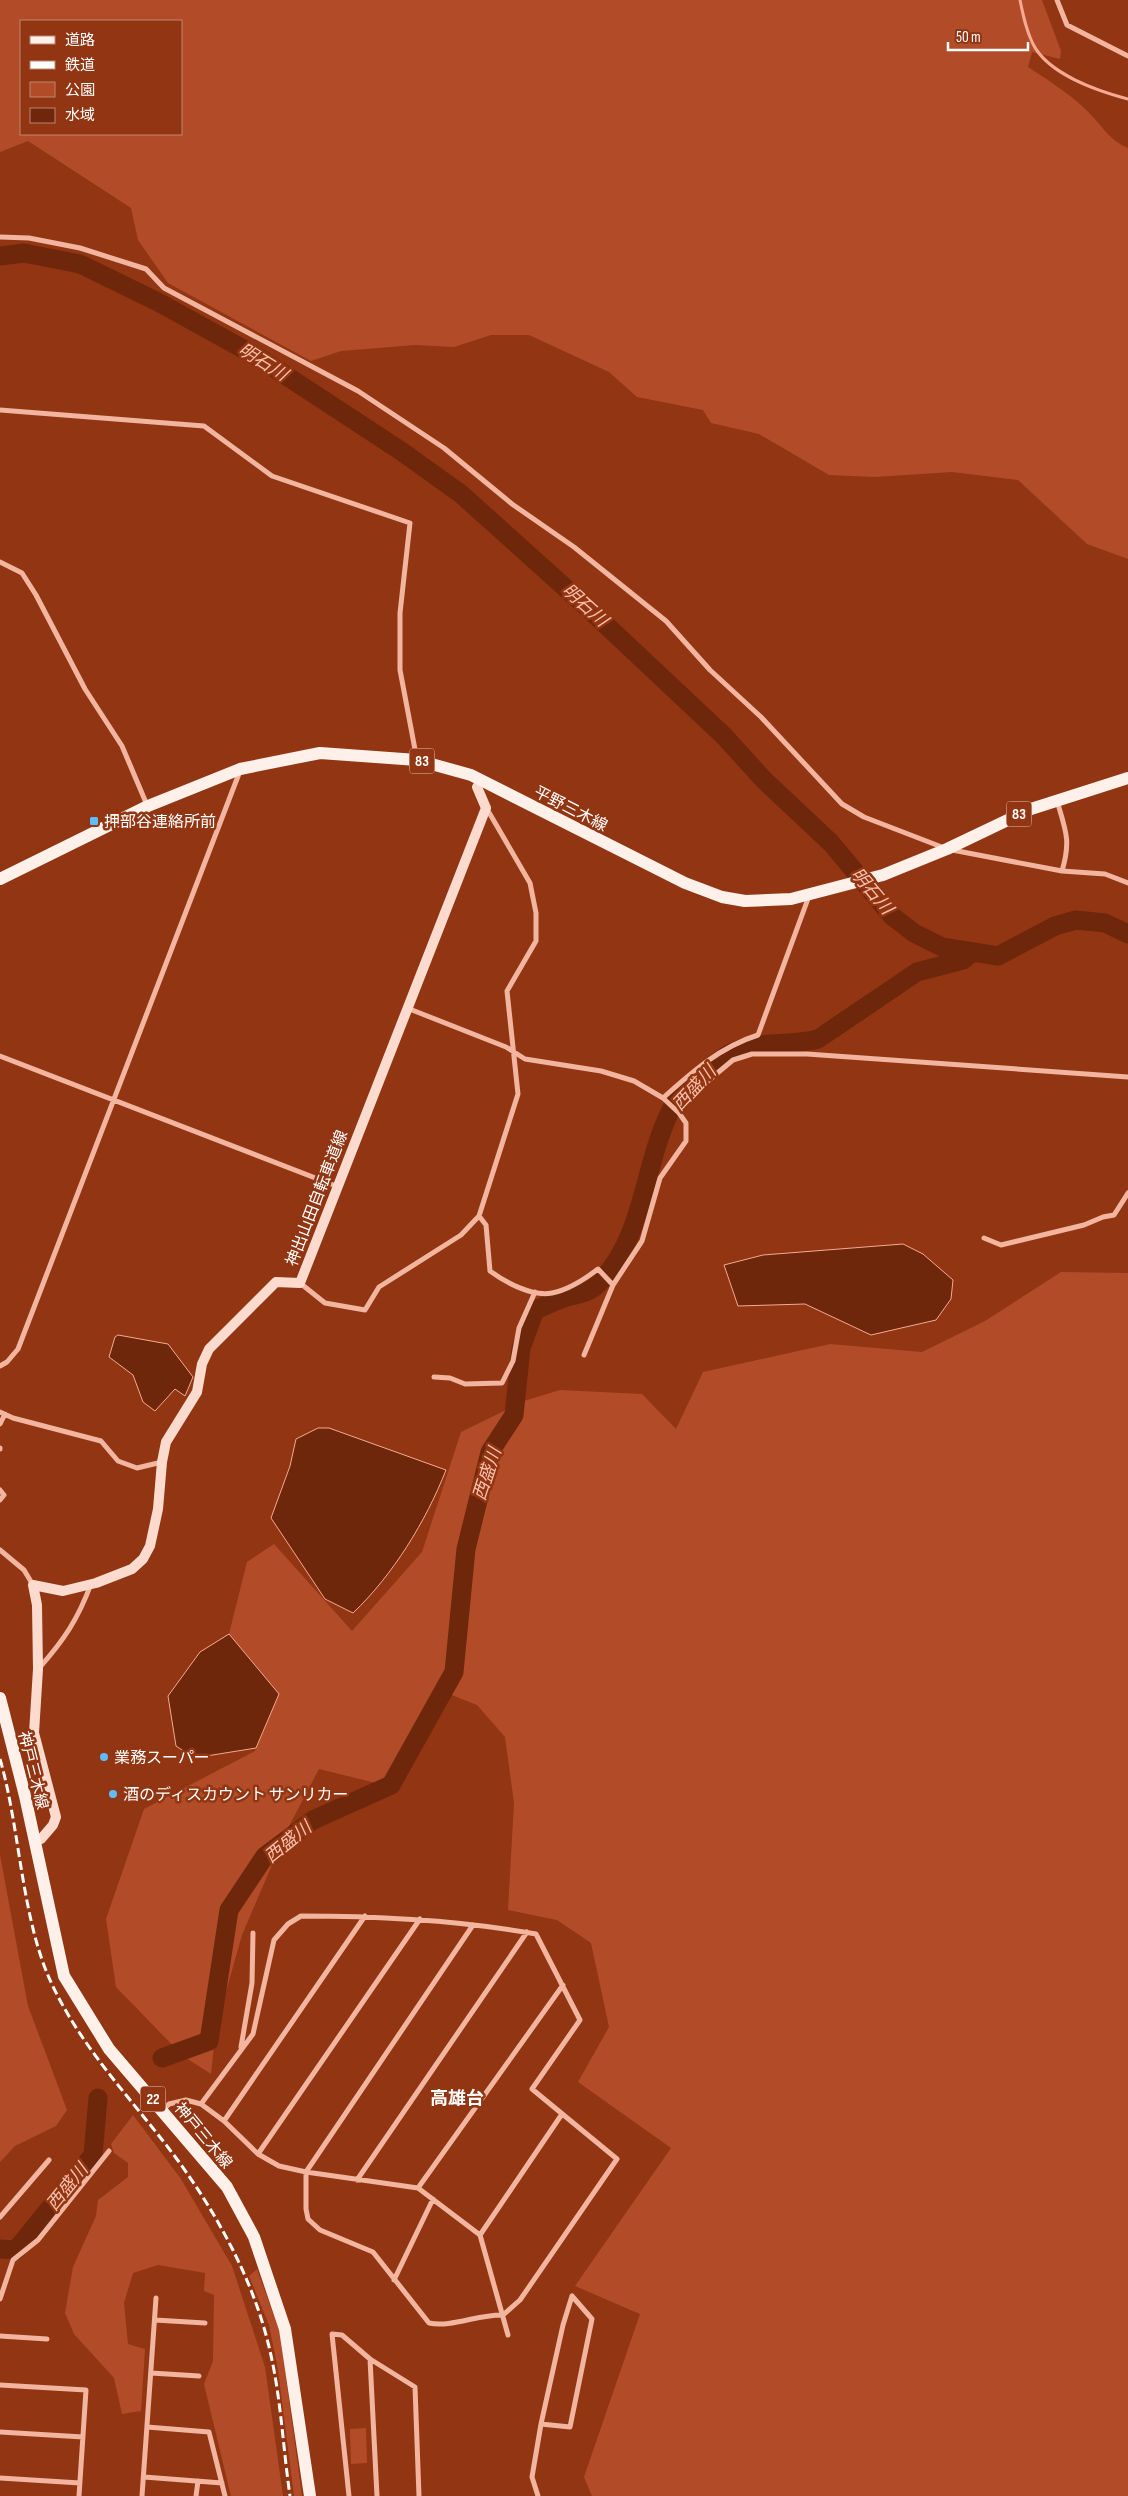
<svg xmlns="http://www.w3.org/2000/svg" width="1128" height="2496" font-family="'Sofia Sans Condensed','Noto Sans JP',sans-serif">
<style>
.green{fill:#b24c28;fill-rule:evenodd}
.water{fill:#6e270b;stroke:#f5aa91}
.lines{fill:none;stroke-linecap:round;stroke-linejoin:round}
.stream{stroke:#f5aa91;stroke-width:3}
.river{stroke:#6e270b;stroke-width:19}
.minor{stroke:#f2b59f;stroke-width:5}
.secondary{stroke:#fcdbce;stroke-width:10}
.primary{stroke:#fff1ea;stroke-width:12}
.rail{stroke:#fff;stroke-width:3;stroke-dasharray:9 4;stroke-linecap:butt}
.poi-dot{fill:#60bcff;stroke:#923512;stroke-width:2}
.labels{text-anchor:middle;stroke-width:5;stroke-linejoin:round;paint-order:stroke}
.shield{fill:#923512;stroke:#dec2b8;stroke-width:1}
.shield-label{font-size:15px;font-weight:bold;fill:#fff}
.street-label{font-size:16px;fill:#fff;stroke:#923512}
.poi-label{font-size:16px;fill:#fff;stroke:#923512;text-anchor:start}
.water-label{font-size:18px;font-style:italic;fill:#f9bfab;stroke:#923512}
.neighbourhood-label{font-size:18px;font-weight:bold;fill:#fff;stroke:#923512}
</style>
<rect width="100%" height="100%" fill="#923512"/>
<path class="green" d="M0,0H1042L1061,51L1060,59L1032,52L1028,67C1051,82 1075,97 1093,117C1105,130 1111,141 1128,148V559L1087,544L1018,480L952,472L875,477L829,475L759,434L711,423L703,410L637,397L609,372L529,335H491L454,347L415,345L341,351L311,361L168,283L138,240L131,208L28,141L0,152ZM21,21H181V134H21Z
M1061,1272L1128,1273V2496H592L584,2477L640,2314L575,2286L671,2148L578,2082L609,2027L591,1943L557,1920L508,1910L514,1803L505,1737L477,1705L449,1694L384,1785L319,1769L287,1830L242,1935L216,2027L211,2074L183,2056L116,1987L106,1919L144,1809L255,1751L279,1694L229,1634L247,1562L274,1544L352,1631L422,1552L461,1432L524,1401L560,1390L642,1394L676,1429L703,1372L830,1344L922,1352L985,1321Z
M0,1855L28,2006L67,2110L56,2126L15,2146L0,2162Z
M133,2115L181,2179L232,2266L265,2367L283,2496H231L204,2384L213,2361L214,2295L204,2291L205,2273L158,2265L133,2273L124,2303L128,2344L145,2349L141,2411L122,2414L114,2378L74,2334L65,2313L73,2267L96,2216L98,2200L128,2177V2163L114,2153L111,2144Z
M257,2269L280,2333L302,2496H294L278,2370L269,2325L249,2276Z
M366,2428L367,2463L351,2464L350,2429Z"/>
<path class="water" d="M903,1244L923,1254L953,1280L951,1299L936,1320L871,1335L805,1304L738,1306L724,1265L763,1255Z
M118,1335L168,1344L193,1377L185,1396L175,1389L155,1411L143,1402L133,1375L109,1357L115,1337Z
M318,1428H329L446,1470C426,1521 393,1575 353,1613L325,1599L271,1518L290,1466L296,1439Z
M229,1634L279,1694L256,1748L194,1758L176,1746L168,1696L200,1652Z"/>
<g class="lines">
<path class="stream" d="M1020,0C1023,15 1026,30 1033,44C1048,74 1098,91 1128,99"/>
<path class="river" d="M0,256L24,253L80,264L158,302L256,356L401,451L461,494L590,610L724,736L764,780L831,843L892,916L914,933L942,947L998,956L1055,926L1076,920L1105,923L1128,934
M162,2058L209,2041L229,1910L265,1856L313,1820L391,1785L454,1672L466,1549L490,1452L514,1415L521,1348L535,1310C546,1306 556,1300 567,1297C578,1294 589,1293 598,1284C647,1235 642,1162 674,1104C681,1091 697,1079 708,1070C715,1064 722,1058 729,1054C756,1039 789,1047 818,1039L917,972L963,960L971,953
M0,2249L16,2250L93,2155L98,2098"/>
<path class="minor" d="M1057,0L1067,25L1128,56
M0,237L29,238L80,248L146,269L164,288L358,391L444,448L512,504L574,547L666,621L710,670L761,717L842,804L864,817L947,849L1062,871L1105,874L1128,883
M0,410L204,426L272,476L410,523L400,613V670L417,760
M0,562L22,573L36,595L85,689L122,746L147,805
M1057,801C1066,831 1071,841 1062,871
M407,1008L506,1047L525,1059L601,1071L634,1081L663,1098L679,1113L686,1123V1141L660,1178L642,1241L613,1285L584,1355
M0,1056L336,1186
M663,1098C692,1072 720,1047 758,1035L809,896
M679,1113L691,1095L733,1060L752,1054H807L1128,1077
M479,1216L486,1225L490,1271C505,1282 532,1297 552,1293C568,1290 585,1279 598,1269L613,1285
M984,1238L1001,1245L1084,1225L1103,1217L1114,1215L1128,1193
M300,1283L325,1303L365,1310L379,1287L461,1235L479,1216L518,1094L507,991L536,941V913L530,883L487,809
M0,1366L7,1362L18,1349L240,771
M434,1377L450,1378L465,1384L502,1383L513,1361L519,1328L535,1292
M0,1412L13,1418L101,1441L118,1461L137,1468L162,1462
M0,1424L5,1414
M0,1448V1449
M0,1490L4,1495L0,1500
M0,1550L24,1570L33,1585
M40,1667C64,1640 78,1619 91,1584
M241,2047L252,1983L253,1933
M201,2104L253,2034L274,1940L288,1924L301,1916C380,1916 458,1920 536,1934L580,2020L532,2089L617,2159L520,2300L503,2315C479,2314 451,2328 429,2323L373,2252L320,2230L308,2219L306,2209V2172L473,1925
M163,2110L169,2104L186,2100L201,2104L224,2121L258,2154L279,2166L306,2172L418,2188L480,2235L508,2335
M224,2121L365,1916
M258,2154L420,1919
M357,2180L527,1932
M418,2188L563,1985
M0,2217L49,2160
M480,2235L562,2114
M394,2280L433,2199
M0,2299L13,2260L38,2240L109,2151
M155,2320L205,2323
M0,2336L47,2339
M370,2359L377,2496
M151,2373L199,2376
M0,2385L86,2390L79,2496
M541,2424L570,2427L592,2319L572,2296
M147,2427L209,2432L225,2496
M0,2432L83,2437
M144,2477L222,2483
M0,2478L80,2483
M142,2496L156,2298
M196,2496L198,2481
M349,2496L332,2334L342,2335L370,2359L415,2387L419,2496
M538,2496L532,2477L541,2424L563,2325L572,2296"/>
<path class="secondary" d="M41,1839L53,1825L56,1817L34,1733L38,1669L37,1605L33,1585L63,1591L96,1583L132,1569L143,1559L150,1546L158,1509L162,1462L166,1442L197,1392L202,1364L209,1349L276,1282L300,1283L486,808L477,787"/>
<path class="primary" d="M0,879L148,806L240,769L320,753L417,760L471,775L685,883L722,897L745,901L791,899L883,875L947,849L1031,809L1128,778
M0,1698L25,1796L64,1976L109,2049L227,2187L254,2237L285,2329L310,2496"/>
<path class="rail" d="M0,1759C20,1828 21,1915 50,1980C81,2049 135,2102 179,2162C219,2217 255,2284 270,2351C281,2398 283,2448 290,2496"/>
</g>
<g class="poi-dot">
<rect x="89" y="816" width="10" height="10" rx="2.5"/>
<circle cx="104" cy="1757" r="5"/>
<circle cx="113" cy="1794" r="5"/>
</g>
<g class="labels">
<g class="shield">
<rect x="409.5" y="748.5" width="25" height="25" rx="4"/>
<rect x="1006.5" y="801.5" width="25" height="25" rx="4"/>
<rect x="140.5" y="2086.5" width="25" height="25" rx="4"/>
</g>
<g class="shield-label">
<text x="422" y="766">83</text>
<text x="1019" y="819">83</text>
<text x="153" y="2104">22</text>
</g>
<g class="street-label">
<text transform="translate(571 808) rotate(27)" y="6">平野三木線</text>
<text transform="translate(316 1198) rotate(-69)" y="6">神出山田自転車道線</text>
<text transform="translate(34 1770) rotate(76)" y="6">神戸三木線</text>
<text transform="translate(204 2135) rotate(50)" y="6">神戸三木線</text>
</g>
<g class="poi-label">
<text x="104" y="827">押部谷連絡所前</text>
<text x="114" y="1763">業務スーパー</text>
<text x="123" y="1800">酒のディスカウント サンリカー</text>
</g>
<g class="water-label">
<text transform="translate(263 362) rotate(32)" y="6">明石川</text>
<text transform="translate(585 605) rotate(42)" y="6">明石川</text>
<text transform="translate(872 891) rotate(50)" y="6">明石川</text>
<text transform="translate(694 1088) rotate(-47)" y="6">西盛川</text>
<text transform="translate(487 1474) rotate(-72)" y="6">西盛川</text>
<text transform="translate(288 1842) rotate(-39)" y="6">西盛川</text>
<text transform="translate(67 2187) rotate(-51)" y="6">西盛川</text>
</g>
<g class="neighbourhood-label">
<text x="457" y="2104">高雄台</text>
</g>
</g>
<rect x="20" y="20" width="162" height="115" fill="#923512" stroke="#be8671"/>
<rect x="30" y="36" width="25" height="8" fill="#fff1ea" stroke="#be8671"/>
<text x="65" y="45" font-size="15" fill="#ffffff">道路</text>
<rect x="30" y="61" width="25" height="8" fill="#ffffff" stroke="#be8671"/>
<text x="65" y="70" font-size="15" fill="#ffffff">鉄道</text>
<rect x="30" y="82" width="25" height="15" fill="#b24c28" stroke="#be8671"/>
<text x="65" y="95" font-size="15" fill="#ffffff">公園</text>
<rect x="30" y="108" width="25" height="15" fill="#6e270b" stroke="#be8671"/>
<text x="65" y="120" font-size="15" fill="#ffffff">水域</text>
<path d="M948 42v8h80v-8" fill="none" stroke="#ffffff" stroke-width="2.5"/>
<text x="956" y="42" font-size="15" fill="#ffffff" stroke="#923512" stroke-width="4" paint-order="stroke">50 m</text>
</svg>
